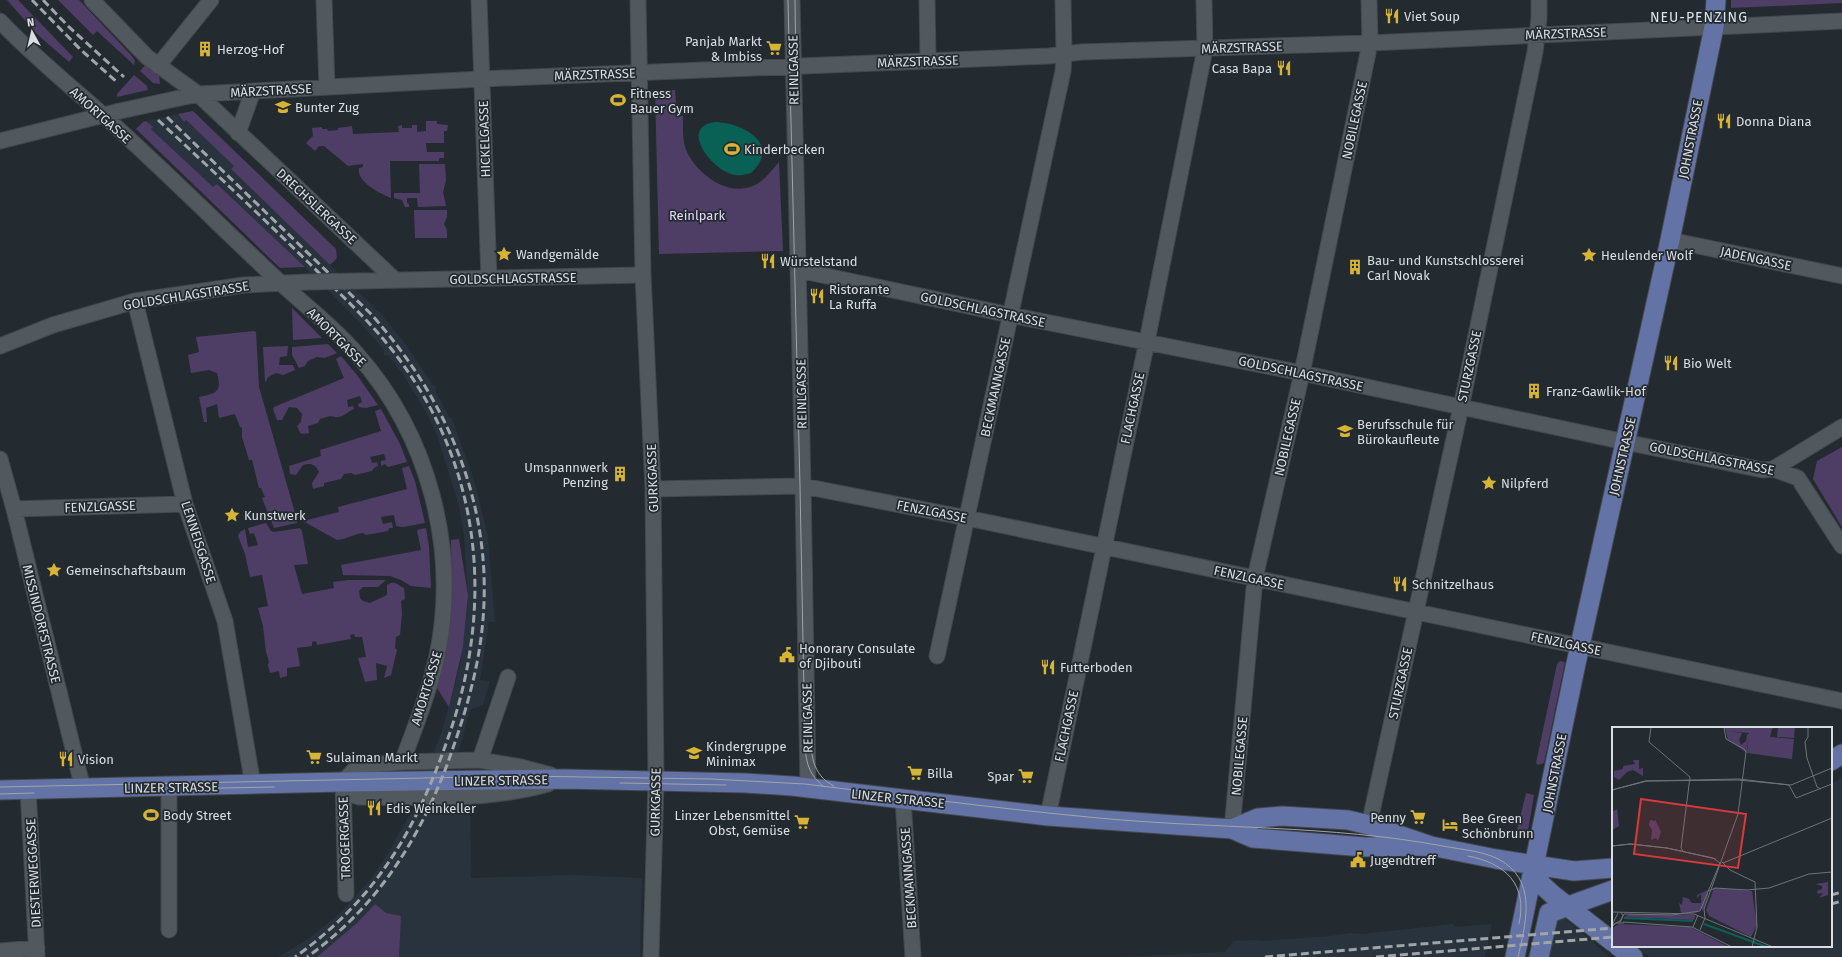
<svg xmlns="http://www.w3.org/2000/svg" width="1842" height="957" font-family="'Fira Sans',sans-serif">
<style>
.built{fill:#28333d}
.green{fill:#4e3e65}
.water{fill:#096055}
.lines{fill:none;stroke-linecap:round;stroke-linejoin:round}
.minor-casing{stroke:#42484d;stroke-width:17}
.major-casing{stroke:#42484d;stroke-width:21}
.minor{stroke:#51595f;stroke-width:15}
.major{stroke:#6473a5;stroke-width:19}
.tram{stroke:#a0a5a9;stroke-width:1}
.rail{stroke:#a0a5a9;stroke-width:3;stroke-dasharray:8 4;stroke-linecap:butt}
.minor-bridge-casing{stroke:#42484d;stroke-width:17;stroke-linecap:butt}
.minor-bridge{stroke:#51595f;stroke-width:15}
.labels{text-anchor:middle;stroke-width:3.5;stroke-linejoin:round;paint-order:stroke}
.poi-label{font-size:13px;fill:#dadee2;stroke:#242b30;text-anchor:start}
.street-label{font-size:13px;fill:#dadee2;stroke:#242b30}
.park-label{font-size:13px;fill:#e4d7fb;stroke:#242b30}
.neighbourhood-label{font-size:14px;letter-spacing:1px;fill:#dae3eb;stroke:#242b30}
.inset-river{fill:none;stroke:#096055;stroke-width:2}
.inset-road{fill:none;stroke:#6d7377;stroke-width:1}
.view{fill:#d63a3b;fill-opacity:0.15;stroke:#d63a3b;stroke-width:2}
.inset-edge{fill:none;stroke:#dadee2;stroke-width:2}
</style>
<rect width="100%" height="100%" fill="#242b30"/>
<path class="built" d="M178,114L184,122L186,120L234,166L231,169L380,313L407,346L433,385L435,386L436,389L435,390L449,417L452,419L474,480L488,536L495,622H489L480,680L490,681L483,705L470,710L458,753L434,752L443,727L459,670L466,622L468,595L464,536L459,506L437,435L425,410L404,376L388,355H384V350L361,324L305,267L217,184L213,187L151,129L152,127L146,121Z
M1842,777V957H1649L1636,946H1831V784Z
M470,805L471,878L574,875L642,878L640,957H391L375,904L358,922L317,957H278L308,939L338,915L370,880L387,855L412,810L435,809L441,806Z
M1563,917L1610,957H1545L1553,918Z
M1453,924L1455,927L1492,924L1485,957H1118L1225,952L1234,941L1254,940L1263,941L1330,936L1351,933L1362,934Z"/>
<path class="green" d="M7,0H18L73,57L69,62L38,35Z
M58,0H79L131,55L135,61L134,65L97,31L93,35Z
M1731,0H1842V3L1731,8Z
M146,64L159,74L160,84L153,83L140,71Z
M134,75L147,86L148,90L117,97V94Z
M655,90H675L677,116H683C683,128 682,141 687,152C698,175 729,198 755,185C765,180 772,170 779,162L783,251L659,254Z
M193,111L336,249L337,258L330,265L231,169L234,166L186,120L184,122L178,114Z
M146,121L153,127L151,129L213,187L217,184L305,267L280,268L136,129L143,122Z
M426,121H437V124L448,125L447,131H444V143H426L427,152H444V158H439V161H390L391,198C381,194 356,182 359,168L363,167V164L348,166L324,146H319L315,151L306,143L313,136L312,128L322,127V129H327L328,131L338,130V128L352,126L353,134L399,132L398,126L402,125V128H412V125H417V132L426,131Z
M419,164H445L446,181L443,192L446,206L418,207L417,198H407V203L409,204V207H405L402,200L394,198V193H420Z
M414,210H447V217L444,224L447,230V238H415Z
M292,308L322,338L293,340Z
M254,331L256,332L259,387L297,520V523L274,528L262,498L265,497L261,488H259L252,460H249L242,437V428L240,427L235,414L219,418L217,404L206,408L207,422H204L199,397C217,393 222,392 217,373L209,370L191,373L188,355L199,352L196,337Z
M328,344L337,353L325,358L317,357L308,361L305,366L299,368L292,355V347Z
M288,346L287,356L280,357L279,365H293L295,370L283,375L276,373L268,377L266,382L265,381L263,347Z
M341,356L357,375L378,405L366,408L359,407L358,404L362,402L360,396L347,400L348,407L353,406L354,409C345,413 342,420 330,416L320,419L318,423L308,426L309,433L304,434L300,433L297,426L301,422L302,414L297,408L289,407L282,420H277L273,409L274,407L344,378L336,359Z
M381,409L400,444L407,462L388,467L385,464L381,466V461L386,460L384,454L370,457L372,463L377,462L378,466L374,468L372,471L355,475L351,473L344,474L341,479L324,483V486L313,489L312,483L319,472C315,464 311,463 303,465L296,475L290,474L289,466L321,456L320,450L381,431L375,411Z
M1842,447V527L1813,479L1817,461Z
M409,466L415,481L425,523L403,527L396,526L394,515L381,517L383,524L392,522L393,528H389L388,531L366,535L363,533C354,534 347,539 337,540L303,521L339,512L338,507L407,489L402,468Z
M266,523L271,531L274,532L300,528L302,531L308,564L294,565L302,594L334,588L333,582L348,580H386L378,587H363L359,591L360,598L363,601L370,603L387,595V585C394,580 397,584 404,588L405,599L401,601L402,614L400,635L396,637L395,648L397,650L391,675L384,678L387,666L376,663L377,680L365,682L358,658L366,657L362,637H355L354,634L350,635L351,639L317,645L316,641L312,642V646L297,648L300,666L287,668V676L280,678L279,671L270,673L268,665L269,662L266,652L263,626L258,608L268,606L262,575L250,577L245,554L238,536L240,532L245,529L248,547L258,545L254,533L250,534L248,528Z
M426,528L429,547L431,588L411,586L401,580L390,576L343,575L341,565L421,550L417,530Z
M459,539L468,595L463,647L449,707L437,688C447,639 452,590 451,540Z
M1560,661L1565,662L1544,763L1538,765L1536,763L1557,664Z
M1526,793L1534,795L1528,831L1524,835L1517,830Z
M375,904L386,913L401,916L399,957H317L358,922Z"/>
<path class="water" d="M717,122C744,124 782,144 751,173C746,174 741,176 736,175C713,173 676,125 717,122Z"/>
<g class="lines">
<defs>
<path id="minor" d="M92,0L147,57L198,94L395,280
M324,0L327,87
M479,0L489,278
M638,0L643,275L653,489L656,781L651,957
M792,0L803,486L808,788
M927,0L928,60
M0,21C32,55 68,84 103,115C160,166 215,221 271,274C299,301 331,324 356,353C429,435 459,549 437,656C429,692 415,728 402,762
M158,66L211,0
M238,133L253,91
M0,141L120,111L198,94L481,79L1049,56L1081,52L1370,43L1842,21
M1670,240L1842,276
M798,270L1010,315L1302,373L1625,442L1763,470L1773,469L1798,478L1842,546
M359,281L643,275
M135,301L185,504L225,621L253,785
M0,346L53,325L135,301L244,285L307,282
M0,459L14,509L83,789
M1773,469L1842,427
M653,489L803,486L967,518L1842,701
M14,509L185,504
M937,656L1063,71L1064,54L1063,0
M480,760L508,677
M343,782L355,769L362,766L402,762L480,760L521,767L551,775
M343,782L352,794L359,797C422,798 486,801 548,784
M343,782L346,894
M169,787V930
M28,789L37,957
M903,799L913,957
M1048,816L1147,341L1205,49L1204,0
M1369,825L1464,393L1535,52L1539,18V0
M1232,829L1255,578L1302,373L1370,43L1369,0
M0,951L37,948"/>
<path id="major" d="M1831,761L1842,754
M0,790L343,782L564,779L745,783L792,786L1048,816L1232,829L1253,838L1364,847L1431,846
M1232,829L1258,818L1282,816L1348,820L1369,825L1431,846L1496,859L1574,871L1613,868
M1534,865L1541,884L1553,895L1613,942
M1618,946L1633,957
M1515,957L1575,668L1670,240L1714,27L1716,0
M1539,957L1549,913L1613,890"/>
</defs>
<use href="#minor" class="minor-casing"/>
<use href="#major" class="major-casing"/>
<use href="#minor" class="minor"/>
<use href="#major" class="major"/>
<path class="tram" d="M788,0L800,486L805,746C806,764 810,776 824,787
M795,0L796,78
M810,684V712
M810,730C811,752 811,775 834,786
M620,783L726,785
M0,787L520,776L711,779L805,784C903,796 1001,809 1099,818C1214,829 1330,825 1443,846C1463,850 1488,851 1505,863C1537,886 1525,925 1518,957
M172,789L274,787
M0,794L34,793
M1468,856C1505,863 1528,884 1519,924"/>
<path class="rail" d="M32,0L80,49L118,83
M43,0L68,26L124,77
M167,117L370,313C453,405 499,520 480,645C474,686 461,726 447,765C418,842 375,909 307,957
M158,120C210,168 262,217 313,267C343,297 374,325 399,359C484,473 494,610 447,741C415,832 375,900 295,957
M1831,895L1842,892
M1831,904L1842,901
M1265,957L1613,928
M1376,957L1613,937"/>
<defs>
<path id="minor-bridge" d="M307,282L359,281"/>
</defs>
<use href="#minor-bridge" class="minor-bridge-casing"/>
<use href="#minor-bridge" class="minor-bridge"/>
</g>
<defs>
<symbol id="restaurant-bare" viewBox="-9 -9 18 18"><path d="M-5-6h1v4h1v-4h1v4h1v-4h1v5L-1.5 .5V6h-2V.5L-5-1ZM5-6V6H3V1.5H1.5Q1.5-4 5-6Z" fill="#d8b434" stroke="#242b30" stroke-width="2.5" paint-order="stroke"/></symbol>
<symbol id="supermarket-bare" viewBox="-9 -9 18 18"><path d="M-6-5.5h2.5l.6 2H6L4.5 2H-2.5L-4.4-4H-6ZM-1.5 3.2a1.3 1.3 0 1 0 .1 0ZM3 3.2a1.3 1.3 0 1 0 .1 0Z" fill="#d8b434" stroke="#242b30" stroke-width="2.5" paint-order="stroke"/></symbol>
<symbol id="building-bare" viewBox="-9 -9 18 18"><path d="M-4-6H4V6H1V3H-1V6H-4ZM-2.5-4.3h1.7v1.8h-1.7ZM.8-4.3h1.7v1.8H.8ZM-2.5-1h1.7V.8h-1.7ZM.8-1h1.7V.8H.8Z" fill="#d8b434" stroke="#242b30" stroke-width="2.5" paint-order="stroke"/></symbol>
<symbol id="stadium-bare" viewBox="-9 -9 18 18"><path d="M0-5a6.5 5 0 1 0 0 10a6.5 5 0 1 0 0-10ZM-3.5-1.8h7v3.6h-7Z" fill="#d8b434" stroke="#242b30" stroke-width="2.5" paint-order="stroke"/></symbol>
<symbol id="school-bare" viewBox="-9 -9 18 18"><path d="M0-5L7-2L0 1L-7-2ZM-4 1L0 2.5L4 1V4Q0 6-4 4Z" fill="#d8b434" stroke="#242b30" stroke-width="2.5" paint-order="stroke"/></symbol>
<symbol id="sight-bare" viewBox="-9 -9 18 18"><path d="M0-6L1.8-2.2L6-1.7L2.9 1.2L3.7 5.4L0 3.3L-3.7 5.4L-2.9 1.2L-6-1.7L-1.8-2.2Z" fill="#d8b434" stroke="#242b30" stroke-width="2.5" paint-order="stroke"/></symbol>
<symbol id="civic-bare" viewBox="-9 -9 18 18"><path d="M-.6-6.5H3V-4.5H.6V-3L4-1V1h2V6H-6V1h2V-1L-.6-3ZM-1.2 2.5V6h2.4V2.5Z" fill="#d8b434" stroke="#242b30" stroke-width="2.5" paint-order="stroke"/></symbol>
<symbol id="hotel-bare" viewBox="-9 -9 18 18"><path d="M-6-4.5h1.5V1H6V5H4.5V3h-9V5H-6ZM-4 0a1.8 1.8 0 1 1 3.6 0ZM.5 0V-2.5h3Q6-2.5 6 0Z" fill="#d8b434" stroke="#242b30" stroke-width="2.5" paint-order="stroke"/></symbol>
</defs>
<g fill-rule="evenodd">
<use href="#restaurant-bare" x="1381" y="5" width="22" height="22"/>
<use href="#supermarket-bare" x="763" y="37" width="22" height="22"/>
<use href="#building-bare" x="194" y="38" width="22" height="22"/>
<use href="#restaurant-bare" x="1273" y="57" width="22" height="22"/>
<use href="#stadium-bare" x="607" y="89" width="22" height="22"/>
<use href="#school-bare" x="272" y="96" width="22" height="22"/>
<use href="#restaurant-bare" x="1713" y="110" width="22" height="22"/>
<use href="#stadium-bare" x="721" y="138" width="22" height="22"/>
<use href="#sight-bare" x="493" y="243" width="22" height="22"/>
<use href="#sight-bare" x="1578" y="244" width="22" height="22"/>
<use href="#restaurant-bare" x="757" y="250" width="22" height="22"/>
<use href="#building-bare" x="1344" y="256" width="22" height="22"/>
<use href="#restaurant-bare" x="806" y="285" width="22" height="22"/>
<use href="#restaurant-bare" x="1660" y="352" width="22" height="22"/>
<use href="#building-bare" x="1523" y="380" width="22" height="22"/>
<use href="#school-bare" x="1334" y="420" width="22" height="22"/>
<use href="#building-bare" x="609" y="463" width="22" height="22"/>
<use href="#sight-bare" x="1478" y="472" width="22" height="22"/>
<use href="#sight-bare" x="221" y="504" width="22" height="22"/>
<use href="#sight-bare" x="43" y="559" width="22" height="22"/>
<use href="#restaurant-bare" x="1389" y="573" width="22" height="22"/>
<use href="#civic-bare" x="776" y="644" width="22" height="22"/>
<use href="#restaurant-bare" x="1037" y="656" width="22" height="22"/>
<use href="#school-bare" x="683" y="742" width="22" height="22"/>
<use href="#supermarket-bare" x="303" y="746" width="22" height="22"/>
<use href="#restaurant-bare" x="55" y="748" width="22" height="22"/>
<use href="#supermarket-bare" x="904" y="762" width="22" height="22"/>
<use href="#supermarket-bare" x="1015" y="765" width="22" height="22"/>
<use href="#restaurant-bare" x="363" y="797" width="22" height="22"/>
<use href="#stadium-bare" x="140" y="804" width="22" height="22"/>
<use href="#supermarket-bare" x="1407" y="806" width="22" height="22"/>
<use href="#supermarket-bare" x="791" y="811" width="22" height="22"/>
<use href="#hotel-bare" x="1439" y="814" width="22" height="22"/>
<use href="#civic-bare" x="1347" y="849" width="22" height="22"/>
</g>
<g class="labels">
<g class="poi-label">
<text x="1404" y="21">Viet Soup</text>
<text x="762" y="46" text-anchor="end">Panjab Markt<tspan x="762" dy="15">&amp; Imbiss</tspan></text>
<text x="217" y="54">Herzog-Hof</text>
<text x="1272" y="73" text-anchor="end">Casa Bapa</text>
<text x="630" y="98">Fitness<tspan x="630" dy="15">Bauer Gym</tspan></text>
<text x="295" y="112">Bunter Zug</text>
<text x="1736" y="126">Donna Diana</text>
<text x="744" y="154">Kinderbecken</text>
<text x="516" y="259">Wandgemälde</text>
<text x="1601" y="260">Heulender Wolf</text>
<text x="1367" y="265">Bau- und Kunstschlosserei<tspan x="1367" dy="15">Carl Novak</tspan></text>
<text x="780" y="266">Würstelstand</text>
<text x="829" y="294">Ristorante<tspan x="829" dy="15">La Ruffa</tspan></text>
<text x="1683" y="368">Bio Welt</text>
<text x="1546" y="396">Franz-Gawlik-Hof</text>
<text x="1357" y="429">Berufsschule für<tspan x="1357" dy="15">Bürokaufleute</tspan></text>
<text x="608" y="472" text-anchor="end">Umspannwerk<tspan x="608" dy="15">Penzing</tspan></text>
<text x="1501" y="488">Nilpferd</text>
<text x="244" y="520">Kunstwerk</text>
<text x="66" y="575">Gemeinschaftsbaum</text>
<text x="1412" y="589">Schnitzelhaus</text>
<text x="799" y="653">Honorary Consulate<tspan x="799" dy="15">of Djibouti</tspan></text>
<text x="1060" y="672">Futterboden</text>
<text x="706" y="751">Kindergruppe<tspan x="706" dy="15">Minimax</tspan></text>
<text x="326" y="762">Sulaiman Markt</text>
<text x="78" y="764">Vision</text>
<text x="927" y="778">Billa</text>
<text x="1014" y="781" text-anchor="end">Spar</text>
<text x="386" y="813">Edis Weinkeller</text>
<text x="163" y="820">Body Street</text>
<text x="790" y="820" text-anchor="end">Linzer Lebensmittel<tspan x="790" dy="15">Obst, Gemüse</tspan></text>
<text x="1406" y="822" text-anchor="end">Penny</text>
<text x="1462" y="823">Bee Green<tspan x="1462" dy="15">Schönbrunn</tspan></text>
<text x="1370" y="865">Jugendtreff</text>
</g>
<g class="street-label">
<text transform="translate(1566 33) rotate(-2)" y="5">MÄRZSTRASSE</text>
<text transform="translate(1242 47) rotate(-2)" y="5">MÄRZSTRASSE</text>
<text transform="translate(918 61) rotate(-2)" y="5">MÄRZSTRASSE</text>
<text transform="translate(793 70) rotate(-91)" y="5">REINLGASSE</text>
<text transform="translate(595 74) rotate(-2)" y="5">MÄRZSTRASSE</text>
<text transform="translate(271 90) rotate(-3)" y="5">MÄRZSTRASSE</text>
<text transform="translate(101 115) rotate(42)" y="5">AMORTGASSE</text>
<text transform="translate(1354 120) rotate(-78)" y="5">NOBILEGASSE</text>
<text transform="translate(484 139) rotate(-92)" y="5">HICKELGASSE</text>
<text transform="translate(1690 139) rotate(-79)" y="5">JOHNSTRASSE</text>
<text transform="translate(317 206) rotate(43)" y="5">DRECHSLERGASSE</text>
<text transform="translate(1756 258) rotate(12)" y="5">JADENGASSE</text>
<text transform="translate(513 278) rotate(-1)" y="5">GOLDSCHLAGSTRASSE</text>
<text transform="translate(186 295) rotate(-9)" y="5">GOLDSCHLAGSTRASSE</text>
<text transform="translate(983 309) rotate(12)" y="5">GOLDSCHLAGSTRASSE</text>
<text transform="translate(337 337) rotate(45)" y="5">AMORTGASSE</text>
<text transform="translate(1469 366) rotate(-78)" y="5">STURZGASSE</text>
<text transform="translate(1301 373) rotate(12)" y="5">GOLDSCHLAGSTRASSE</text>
<text transform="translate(995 387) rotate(-78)" y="5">BECKMANNGASSE</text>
<text transform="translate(801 394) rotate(-91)" y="5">REINLGASSE</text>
<text transform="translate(1132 408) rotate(-78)" y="5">FLACHGASSE</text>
<text transform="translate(1287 437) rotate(-77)" y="5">NOBILEGASSE</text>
<text transform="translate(1622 456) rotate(-77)" y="5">JOHNSTRASSE</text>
<text transform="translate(1712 458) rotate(11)" y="5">GOLDSCHLAGSTRASSE</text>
<text transform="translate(652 478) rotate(-92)" y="5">GURKGASSE</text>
<text transform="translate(100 506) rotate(-2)" y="5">FENZLGASSE</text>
<text transform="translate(932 511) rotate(11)" y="5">FENZLGASSE</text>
<text transform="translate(199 542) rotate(72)" y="5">LENNEISGASSE</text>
<text transform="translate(1249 577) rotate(12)" y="5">FENZLGASSE</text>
<text transform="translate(42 624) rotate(76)" y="5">MISSINDORFSTRASSE</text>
<text transform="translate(1566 643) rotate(12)" y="5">FENZLGASSE</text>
<text transform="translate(1400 683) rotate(-78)" y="5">STURZGASSE</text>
<text transform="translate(426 688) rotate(-73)" y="5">AMORTGASSE</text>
<text transform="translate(807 718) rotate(-91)" y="5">REINLGASSE</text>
<text transform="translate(1066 726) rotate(-78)" y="5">FLACHGASSE</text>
<text transform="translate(1239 756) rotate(-85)" y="5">NOBILEGASSE</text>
<text transform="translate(1554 773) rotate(-79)" y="5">JOHNSTRASSE</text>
<text transform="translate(501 780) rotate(-1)" y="5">LINZER STRASSE</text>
<text transform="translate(171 787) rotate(-1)" y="5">LINZER STRASSE</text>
<text transform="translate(898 798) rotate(6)" y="5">LINZER STRASSE</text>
<text transform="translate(655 802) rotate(-89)" y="5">GURKGASSE</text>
<text transform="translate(344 838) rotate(-92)" y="5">TROGERGASSE</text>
<text transform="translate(33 873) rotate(-93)" y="5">DIESTERWEGGASSE</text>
<text transform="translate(908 878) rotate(-94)" y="5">BECKMANNGASSE</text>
</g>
<g class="park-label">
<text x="697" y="220">Reinlpark</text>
</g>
<g class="neighbourhood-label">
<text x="1699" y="22">NEU-PENZING</text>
</g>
</g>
<g transform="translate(1612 727)">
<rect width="220" height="220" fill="#242b30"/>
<path d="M113,0H165L160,2L158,10L182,12L180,32L135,26L116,13L114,4L130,6L127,13L129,18L134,14L135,8H132L137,7L135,21V25L137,6L114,4ZM166,0H183L182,11L165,10ZM21,33H27V42L31,41V49L21,43L15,45L7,53L2,50V44L11,42V39L23,37ZM5,82L7,99L0,103V85ZM43,92L49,105L46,114L44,111L39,113L40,103L37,98L38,93L43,94ZM216,155V168L207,171L211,166L206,167L205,164L210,162V159L203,157ZM102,161L140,164L145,198L139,210L97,189L94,183ZM96,163V168L91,183L90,184L86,186L90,184V181L84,186H69L67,176L70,178L71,170L77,172L80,176H89V167L85,171V168ZM18,187L82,188L83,189L82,193L12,190ZM7,197L78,200L117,220H0V201Z" fill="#4e3e65"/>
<path class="inset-river" d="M12,191L81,194M92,197L155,220"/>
<path class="inset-road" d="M39,0L37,15L78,50L69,121L71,124M196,0V10L193,15L195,31L205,60L209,62M0,63L35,54L126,53L179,58L220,41M0,63L33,54L127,52L177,58L184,71L220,57M0,119L18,117L55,121L104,132M0,119L19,117L55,121L101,131L108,136L88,184L60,188L12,187L8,194L0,198M110,135L118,143L143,155L145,200L140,220M111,136L220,91M97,164L103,161L135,163L157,161L197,147L220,145M0,185L82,187L161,220M11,195L80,200L120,220M8,196L11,189L9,185M0,198L6,186M0,200L4,196H12M81,200L86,188M88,203L93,191L92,182L126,87L134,25L132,22L114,12L112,0"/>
<path class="view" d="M29,72L134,87L126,141L22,127Z"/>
<rect width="220" height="220" class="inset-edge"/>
</g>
<g transform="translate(32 32) rotate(352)" stroke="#242b30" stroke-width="3" paint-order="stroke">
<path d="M0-3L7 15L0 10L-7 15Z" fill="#dadee2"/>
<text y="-6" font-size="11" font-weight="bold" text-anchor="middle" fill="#dadee2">N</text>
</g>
</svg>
